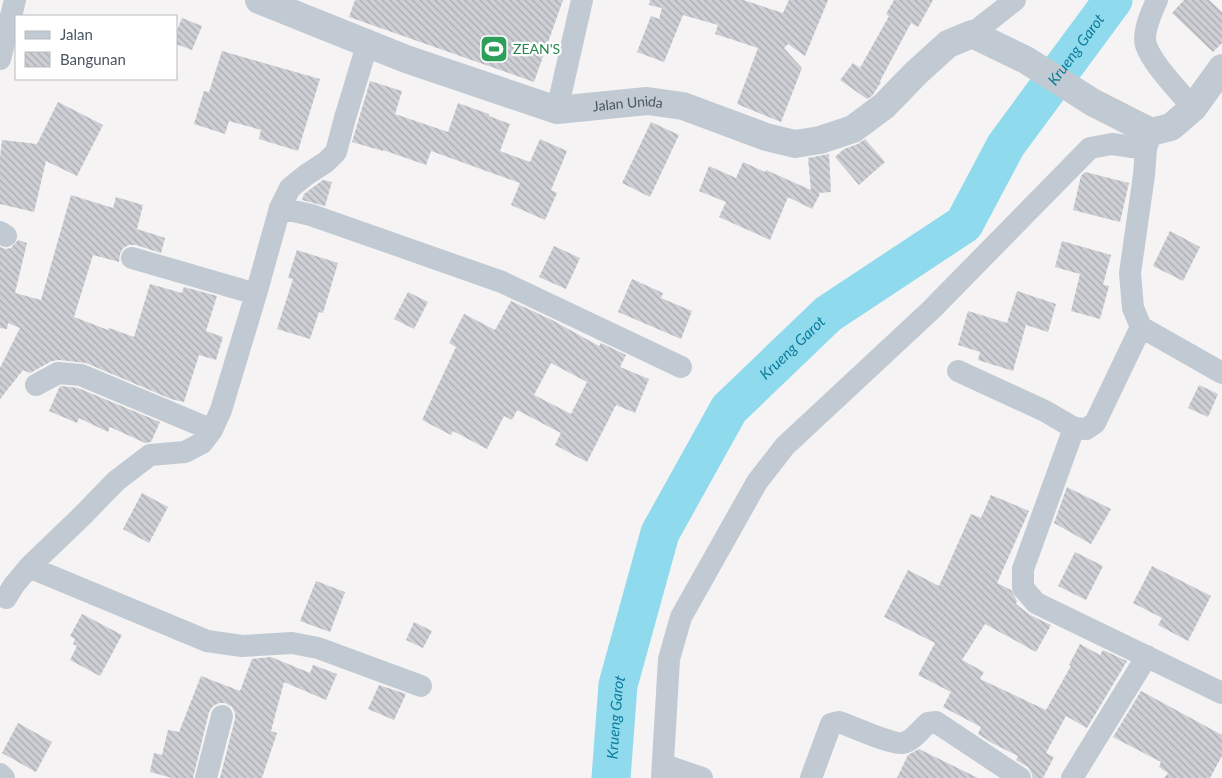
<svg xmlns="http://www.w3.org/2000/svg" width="1222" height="778" font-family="Lato,sans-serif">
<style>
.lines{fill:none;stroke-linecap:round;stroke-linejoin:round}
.river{stroke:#90daee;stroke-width:39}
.building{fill:url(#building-back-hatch);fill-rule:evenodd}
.minor{stroke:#c1cad2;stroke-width:22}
.tertiary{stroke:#c1cad2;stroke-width:28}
.labels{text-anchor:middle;stroke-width:4.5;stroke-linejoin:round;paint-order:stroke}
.leisure-label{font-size:14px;fill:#27864d;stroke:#fff;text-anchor:start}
.street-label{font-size:14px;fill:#4a5661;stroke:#fff}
.water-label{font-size:15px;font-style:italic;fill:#0c7c9b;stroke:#fff}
</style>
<defs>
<pattern id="building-back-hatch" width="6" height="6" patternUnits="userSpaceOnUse" patternTransform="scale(1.25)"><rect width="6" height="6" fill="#cdcfd5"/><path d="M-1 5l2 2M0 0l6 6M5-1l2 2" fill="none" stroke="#a8abb0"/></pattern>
</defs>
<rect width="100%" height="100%" fill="#f5f3f3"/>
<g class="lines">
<path class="river" id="s1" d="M611,778L618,685L660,533L729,409L828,314L964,224L1006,145L1113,0"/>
</g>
<path class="building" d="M355,0H563L534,82L349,17Z
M650,0H743L783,13L789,0H828L805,56L788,44L784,48L802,68L781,122L737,104L758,48L715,34L718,25L683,15L664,62L637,52L651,16L659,19L662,8L649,5Z
M894,0H933L918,27L911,23L880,81L881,82L872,96L867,99L840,80L853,63L860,68L889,16L886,14Z
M1184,0H1209L1222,12V43L1213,52L1172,13Z
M182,18L202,26L192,50L176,44V33Z
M222,51L320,79L298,151L259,139L261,130L229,121L225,134L194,124L204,91L209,92Z
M370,81L402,91L395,114L448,132L458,103L489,114V116L510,124L500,151L530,162L540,139L567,151L551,190L557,193L545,220L511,205L520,183L431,151L426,165L383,150V151L352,142Z
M58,102L103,125L77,176L46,161L34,212L0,204V158L2,140L37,144Z
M651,122L679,135L650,197L622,183Z
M865,139L885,162L859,185L835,157L844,149L858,144Z
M829,154L831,192L818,193L820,194L812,209L788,197L770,240L719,217L726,202L699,191L709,166L736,178L743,162L765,172L766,170L811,190L808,158Z
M1085,172L1129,183L1120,222L1073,210L1081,176Z
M323,180L332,182L325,206L302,200L304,194Z
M71,195L113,208L116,197L143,205L137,229L165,238L161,253L136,245H129L123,248L120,254L119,262L93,255L74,317L108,330L109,328L134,337L150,284L182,293L184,287L217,296L206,331L223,337L216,360L199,355L184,402L171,399L86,363L59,360L52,361L30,373L23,370L0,399V368L20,328L8,323L7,329L0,328V247L6,249L11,248L18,240L27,243L15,293L41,300Z
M1170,231L1200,247L1183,281L1153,266Z
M1062,241L1111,255L1103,285L1109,286L1100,319L1071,311L1080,274L1055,267Z
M554,246L580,258L566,289L539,277Z
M297,250L338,263L323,313L319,312L310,339L277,329L293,279L288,278Z
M632,279L663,293L661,298L692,311L681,339L618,312Z
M1017,291L1056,304L1048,332L1026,325L1013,371L978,360L980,352L958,345L968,311L1007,323Z
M408,292L428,302L414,329L394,319Z
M511,301L552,320L599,346L601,343L626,355L620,367L649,379L635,413L616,405L587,462L555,445L561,433L517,410L512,420L504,416L487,449L453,431L451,435L422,420L456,347L449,343L464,314L495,330ZM551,363L587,382L571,414L534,395Z
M1199,385L1218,394L1208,417L1188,408Z
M61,386L78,388L160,422L151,442L145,443L110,427L108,432L79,418L77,423L49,411L59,388Z
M1067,487L1111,509L1091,544L1054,523Z
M142,493L168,507L149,543L123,529Z
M991,495L1029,511L997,583L1011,590L1017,601L1016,604L1030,615L1051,625L1036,652L985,624L962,660L984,672L980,679L1046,710L1071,666L1069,665L1080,644L1100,655L1103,650L1127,661L1087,728L1066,716L1046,753L1054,757L1043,778H1033L1031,772L1028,767L1016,760L1018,756L992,743L978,734L981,727L943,707L951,692L918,675L935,643L884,617L908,570L939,586L971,514L981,518Z
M1075,552L1103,566L1086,600L1058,586Z
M1152,566L1211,596L1188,641L1158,625L1162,618L1133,603Z
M316,581L345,592L330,632L300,621Z
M82,614L122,635L100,676L70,660L77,646L73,644L75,639L70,636Z
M414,622L432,631L423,648L406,640Z
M271,657L310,673L313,665L337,674L326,700L284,682L271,731L277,733L262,778H220L235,719V713L232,707L225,703H219L213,706L209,712L193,778H172L150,772L154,753L162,755L168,730L179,732L201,676L240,691L252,659Z
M379,685L406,694L394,720L368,709Z
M1141,691L1222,735V756L1210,778H1164L1168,773L1159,767L1161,762L1113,737Z
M18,723L52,742L36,772L2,753Z
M919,749L978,778H897L908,755Z"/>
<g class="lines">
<path class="minor" d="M1157,0C1152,11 1142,33 1146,45C1152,64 1180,92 1193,108
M972,34L1015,0
M0,59L15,0
M557,110L582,0
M280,208L311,215L502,282L681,367
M0,232L6,236
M132,258L256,294
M1141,327L1133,308L1130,273L1144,175L1146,149L1150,135
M958,371L1045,411L1074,428L1086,429L1095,423L1141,327L1222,373
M36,385L58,373L81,375L212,430
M1074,428L1023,569V588L1036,603L1222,693
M29,567L207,641L242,646L292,643L318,648L421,686
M6,598L14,585L29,567L83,515L116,481L150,455L185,452L202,443L212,430L221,410L256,294L280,208L290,188L306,175L326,162L336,152L345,118L368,42
M664,765L702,778
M0,774L4,778
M206,778L222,716
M662,778L669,659L681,617L757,482L785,446L931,310L1090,148L1112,144L1146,149
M811,778L831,724L839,722C851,726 892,745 903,743C913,741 921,729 928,723L936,722L1020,778
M1072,778L1147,656"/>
<path class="tertiary" id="s2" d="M259,0L406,59L557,110L647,101L683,106L766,137L795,144L820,140L853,129L884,106L916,73L948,44L972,34L1026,60L1092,102L1151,132L1171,127L1193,108L1222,68"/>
</g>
<defs>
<symbol id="stadium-square" viewBox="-11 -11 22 22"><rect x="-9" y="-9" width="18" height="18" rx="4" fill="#2e9e5b" stroke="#fff"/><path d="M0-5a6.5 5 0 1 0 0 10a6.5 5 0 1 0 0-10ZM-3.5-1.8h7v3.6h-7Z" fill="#fff"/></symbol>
</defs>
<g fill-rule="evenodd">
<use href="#stadium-square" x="478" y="33" width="32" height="32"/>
</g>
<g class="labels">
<g class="leisure-label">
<text x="513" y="54">ZEAN'S</text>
</g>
<g class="street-label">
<text dy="5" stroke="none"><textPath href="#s2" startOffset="389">Jalan Unida</textPath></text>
</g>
<g class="water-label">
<text dy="5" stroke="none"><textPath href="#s1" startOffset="901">Krueng Garot</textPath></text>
<text dy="5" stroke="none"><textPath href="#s1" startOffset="481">Krueng Garot</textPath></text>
<text dy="5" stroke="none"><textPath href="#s1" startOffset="61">Krueng Garot</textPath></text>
</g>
</g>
<rect x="15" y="15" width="162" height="65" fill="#ffffff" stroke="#b7bbc0"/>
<rect x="25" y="31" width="25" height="8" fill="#c1cad2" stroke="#b7bbc0"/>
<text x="60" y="40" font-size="15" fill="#4a5661">Jalan</text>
<rect x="25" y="52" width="25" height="15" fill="url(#building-back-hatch)" stroke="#b7bbc0"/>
<text x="60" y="65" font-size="15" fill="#4a5661">Bangunan</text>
</svg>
